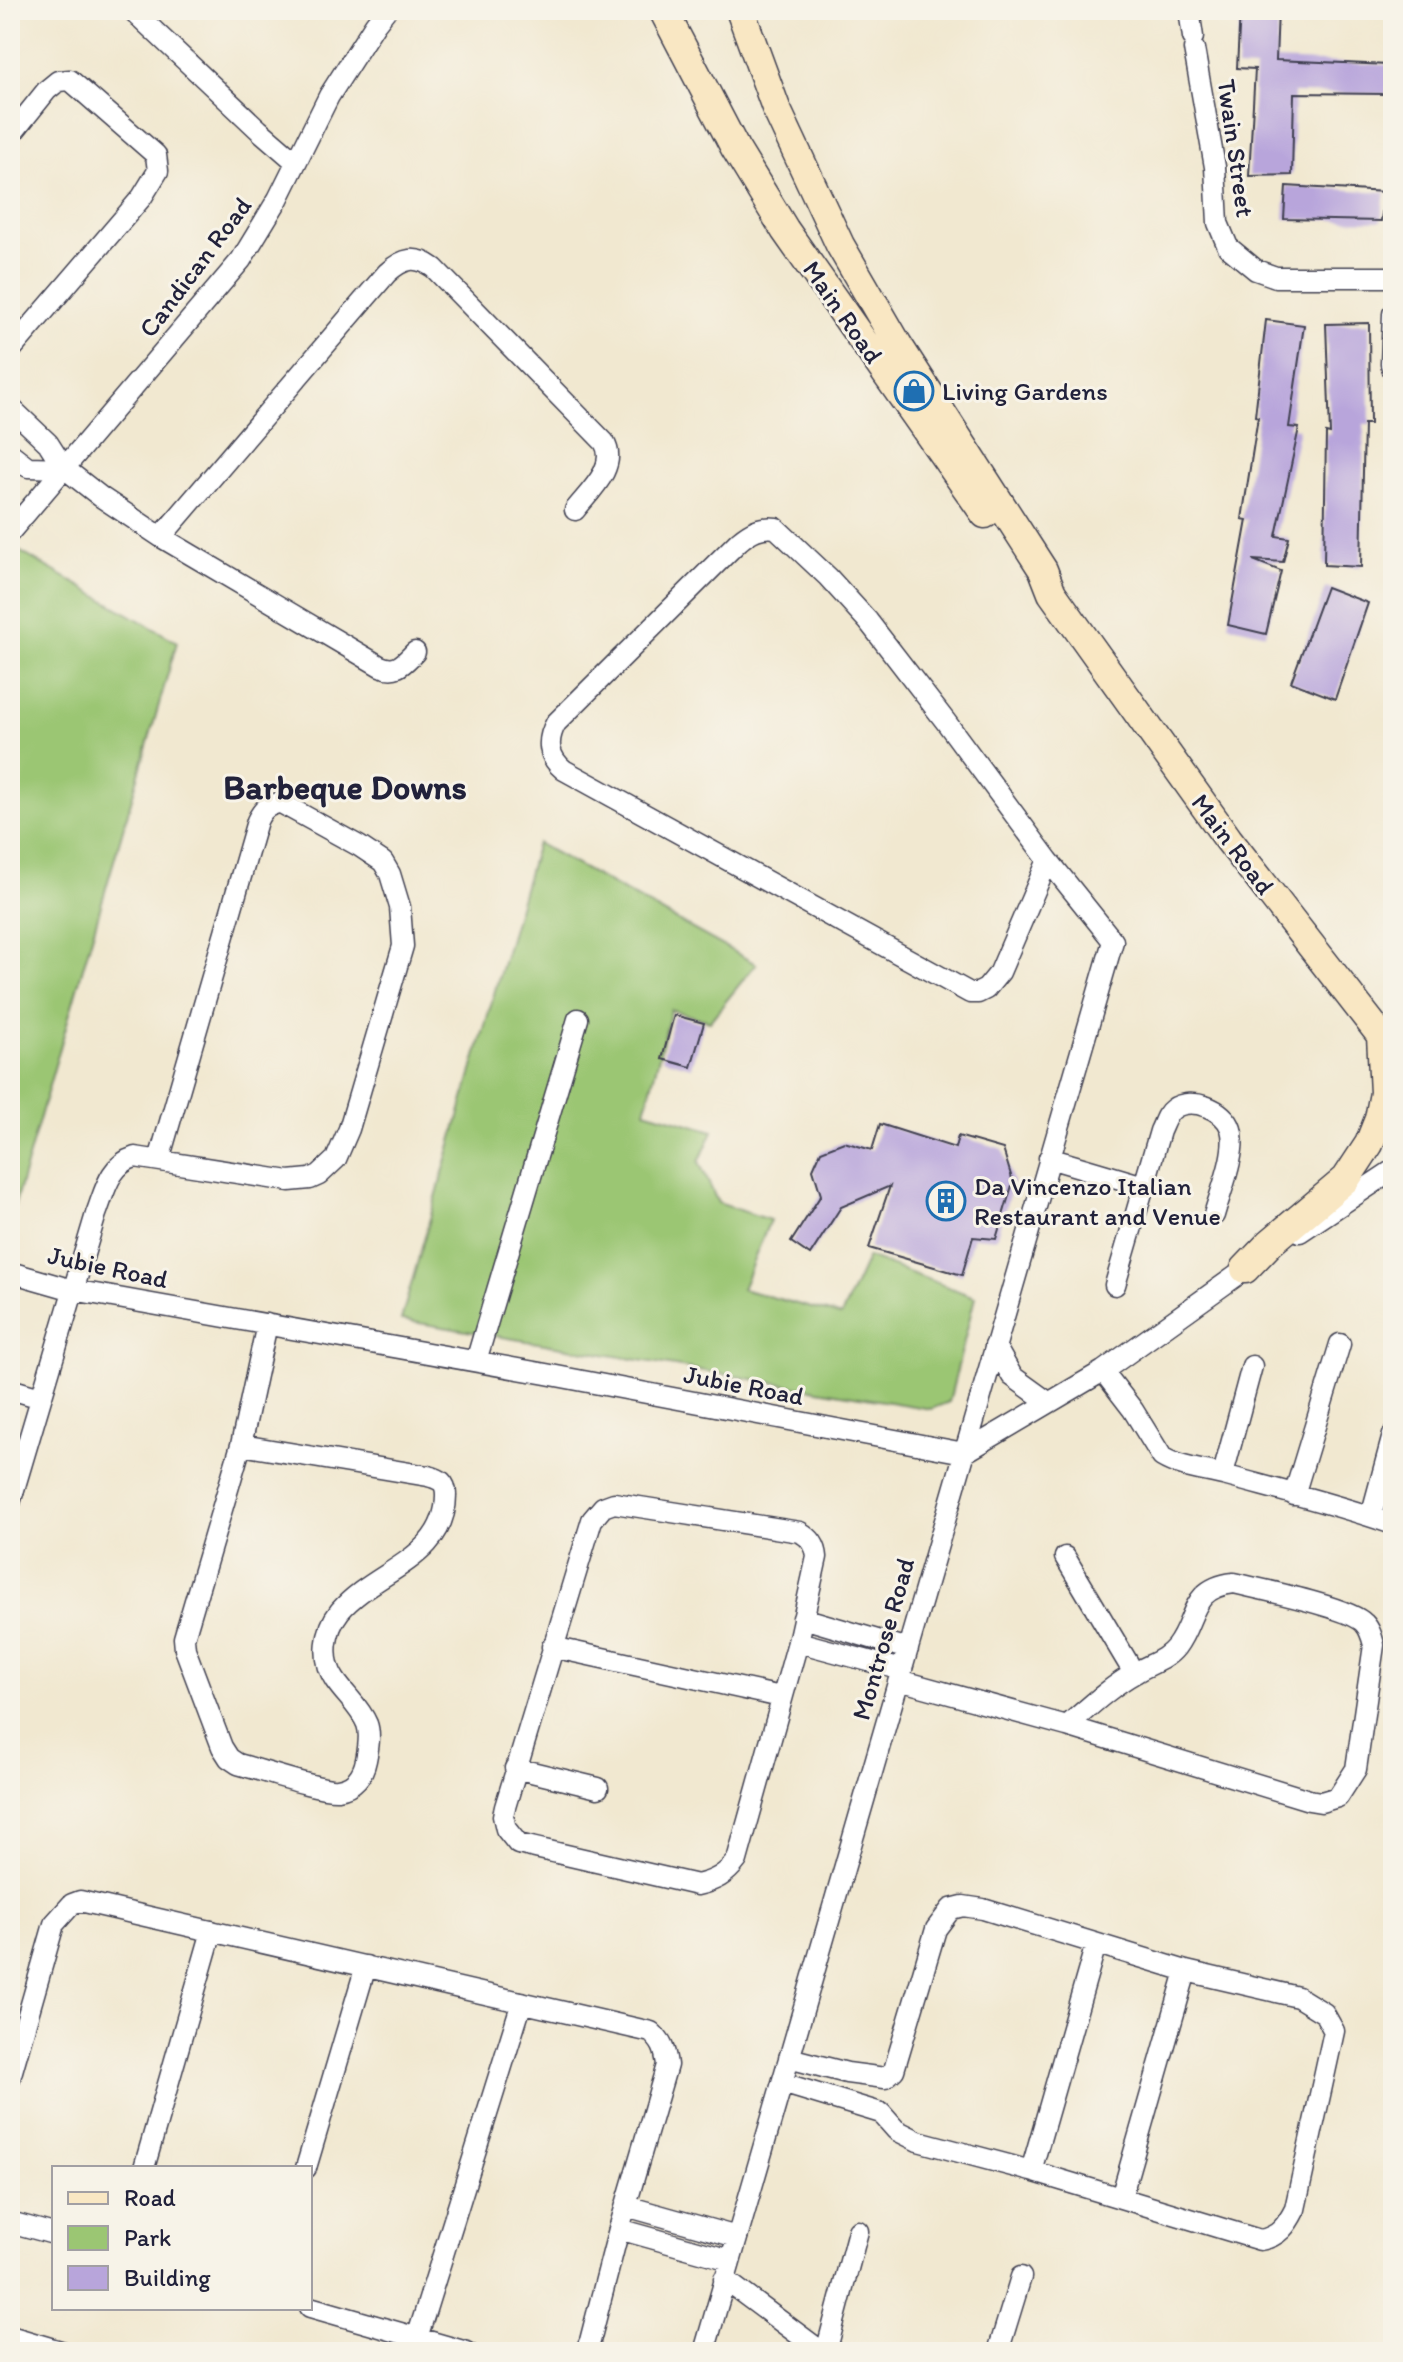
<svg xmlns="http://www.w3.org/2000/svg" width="1403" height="2362" font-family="Itim,sans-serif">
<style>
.green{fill:#9bc673;stroke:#5e7457;stroke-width:2}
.building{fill:#b8a5db}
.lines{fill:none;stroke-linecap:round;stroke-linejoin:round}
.street-casing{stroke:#414051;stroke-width:23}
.secondary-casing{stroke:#414051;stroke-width:31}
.street{stroke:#fff;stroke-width:20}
.secondary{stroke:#f9e7c3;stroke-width:28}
.labels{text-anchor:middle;stroke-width:6;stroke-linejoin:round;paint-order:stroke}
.street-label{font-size:26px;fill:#22223b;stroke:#f7f3e8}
.poi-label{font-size:26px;fill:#22223b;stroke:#f7f3e8;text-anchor:start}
.district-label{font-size:34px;font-weight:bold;fill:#22223b;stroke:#f7f3e8}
</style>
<rect width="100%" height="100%" fill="#f7f3e8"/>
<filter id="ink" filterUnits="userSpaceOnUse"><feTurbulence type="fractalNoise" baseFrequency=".0125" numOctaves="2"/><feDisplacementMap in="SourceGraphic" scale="16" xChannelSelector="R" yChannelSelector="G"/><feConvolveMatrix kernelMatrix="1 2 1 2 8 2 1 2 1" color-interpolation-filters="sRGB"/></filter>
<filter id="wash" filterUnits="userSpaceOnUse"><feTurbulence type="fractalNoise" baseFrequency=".006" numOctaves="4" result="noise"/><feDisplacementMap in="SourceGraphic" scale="32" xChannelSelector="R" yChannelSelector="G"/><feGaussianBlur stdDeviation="1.8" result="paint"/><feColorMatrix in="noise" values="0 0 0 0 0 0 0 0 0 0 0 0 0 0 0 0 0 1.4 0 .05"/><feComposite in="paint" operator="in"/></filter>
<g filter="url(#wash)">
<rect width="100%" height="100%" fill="#f1e8d0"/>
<path class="green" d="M14,548L177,642L10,1221V553Z
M537,843L756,964L710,1021L671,1010L645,1111L713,1131L699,1162L718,1203L770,1220L742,1289L841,1316L868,1257L975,1297L949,1402L931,1409L401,1320Z"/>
<g id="blocks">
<path class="building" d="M1240,10H1278L1276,60L1389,65L1387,94L1294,93L1292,175L1249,176L1255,69L1237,68Z
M1286,186L1385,192L1381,221L1284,219Z
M1266,320L1304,325L1289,427L1299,428L1276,536L1289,538L1283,562L1253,560L1281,571L1266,634L1228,625L1247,520L1242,519L1258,417L1255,416Z
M1369,323L1370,424H1364L1361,567L1324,565L1326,433L1330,434L1326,324Z
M1326,587L1368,603L1335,699L1291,682Z
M674,1015L704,1023L691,1067L662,1059Z
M880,1124L955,1148L958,1136L1003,1149L1013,1182L996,1239L973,1237L962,1275L869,1248L890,1186L841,1207L810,1255L791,1242L821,1195L813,1169L821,1151L844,1142L872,1150Z"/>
</g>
</g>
<g filter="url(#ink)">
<use href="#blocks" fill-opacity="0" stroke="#414051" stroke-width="2"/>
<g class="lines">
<defs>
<path id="street" d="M132,10L259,130L296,162
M1189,10L1193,37
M1194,49L1215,167L1218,223L1228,247L1256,270L1276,277H1393
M10,136L47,90L58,81L70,80L156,155L158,171L142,197L10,351
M1393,314L1391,364L1393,370
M10,407L48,443L64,468L101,497L161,537L380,666C397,673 403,664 415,652
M10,453L28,467L64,468
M10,532L241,260L278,199L329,96L375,24L386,10
M161,537L387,273C403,258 416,255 434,268L604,442C619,466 589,492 575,510
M1049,1158L1144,1186
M1300,1232L1393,1170
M10,1272L73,1290L546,1374L964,1453L1103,1371L1257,1261
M1115,1285L1160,1131C1164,1123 1166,1114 1173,1109C1191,1096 1225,1109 1231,1129C1238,1151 1220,1193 1214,1215
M995,1346L1012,1376L1048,1402
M476,1361L578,1019
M1103,1371L1133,1410L1162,1457C1182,1469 1205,1470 1227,1476C1282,1491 1339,1505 1393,1524
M10,1389L41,1398
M241,1445L428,1476C440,1479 446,1482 446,1495C446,1559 375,1570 340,1611C325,1630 321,1659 335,1680C345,1695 360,1707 367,1724C371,1735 368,1750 366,1760C363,1775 354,1787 338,1789C321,1791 258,1769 238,1764L229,1758L222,1747L185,1649L184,1638Z
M241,1445L267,1324
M1223,1474L1252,1366
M1294,1495L1340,1344
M10,1503L96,1214C105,1191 109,1165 135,1157L289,1181L310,1179L319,1175L336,1159L349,1129L403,946L400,907L390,874L383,862L359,846L281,803C268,804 262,810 257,821L159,1160
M614,1503L800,1532C811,1538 816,1545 817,1557L798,1642L737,1860C726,1875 715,1881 697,1885L518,1844L506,1829L503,1816L505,1807L592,1520L603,1507Z
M1371,1516L1393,1435
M1065,1557L1134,1673
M803,1618L908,1649
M798,1642L902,1670
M552,1647L781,1697
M899,1680L1067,1726L1309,1800L1321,1802L1338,1797L1356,1769L1374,1645C1372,1637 1370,1629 1364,1623C1349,1607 1259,1589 1234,1583C1189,1588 1197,1620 1176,1647C1165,1661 1149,1664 1135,1673C1110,1687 1088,1708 1067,1726
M515,1768L598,1788
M10,2078L54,1924L72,1904L80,1901L651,2032C662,2042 665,2049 667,2065L619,2229L590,2341L585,2352
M782,2083L881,2113L896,2130L918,2141L1031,2171L1260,2240C1279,2237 1287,2225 1295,2209L1334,2031L1324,2013L1298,1997L1186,1971L983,1909L963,1906L951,1909L936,1929L894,2070L885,2078L847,2073L789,2058
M144,2168L212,1931
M306,2168L366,1966
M1031,2171L1096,1944
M1121,2198L1186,1971
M626,2206L737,2237
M10,2222L54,2234
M619,2229L730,2260
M724,2279L822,2352
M310,2307L467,2352
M10,2336L64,2352
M417,2338L522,2002
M704,2352L1113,941L1048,860L946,722L868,621L828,577L776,528C760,526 751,531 739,541L556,723C546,741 548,757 564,770L970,993H978L986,989L1000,972L1048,860
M826,2352L858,2231
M998,2352L1021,2277"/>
<path id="secondary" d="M663,10L735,148L785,230L985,514
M740,10L776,108L840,245L898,345L1043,570L1052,593L1228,839L1393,1051
M1245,1269L1270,1243L1346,1179L1369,1144L1379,1119L1384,1093L1381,1036"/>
</defs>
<use href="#street" class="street-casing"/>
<use href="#secondary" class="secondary-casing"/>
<use href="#street" class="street"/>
<use href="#secondary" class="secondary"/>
</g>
</g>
<defs>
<symbol id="shop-ring" viewBox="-11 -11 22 22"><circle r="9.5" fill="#f7f3e8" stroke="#1f6fb2" stroke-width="1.5"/><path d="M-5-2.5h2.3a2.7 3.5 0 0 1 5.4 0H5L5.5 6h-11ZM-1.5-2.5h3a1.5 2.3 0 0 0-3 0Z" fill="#1f6fb2"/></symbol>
<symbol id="building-ring" viewBox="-11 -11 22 22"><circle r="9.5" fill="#f7f3e8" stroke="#1f6fb2" stroke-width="1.5"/><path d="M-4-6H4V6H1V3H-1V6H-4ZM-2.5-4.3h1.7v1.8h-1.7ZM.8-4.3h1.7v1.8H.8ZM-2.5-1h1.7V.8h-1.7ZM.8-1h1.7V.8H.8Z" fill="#1f6fb2"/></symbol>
</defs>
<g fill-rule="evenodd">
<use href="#shop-ring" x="892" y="369" width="44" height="44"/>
<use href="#building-ring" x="924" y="1179" width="44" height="44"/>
</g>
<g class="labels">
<g class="street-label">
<text transform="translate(1236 148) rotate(82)" y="9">Twain Street</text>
<text transform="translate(195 267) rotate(-53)" y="9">Candican Road</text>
<text transform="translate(843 312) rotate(55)" y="9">Main Road</text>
<text transform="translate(1233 844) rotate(53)" y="9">Main Road</text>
<text transform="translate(108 1267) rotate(12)" y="9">Jubie Road</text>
<text transform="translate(744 1385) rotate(11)" y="9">Jubie Road</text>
<text transform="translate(883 1639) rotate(-74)" y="9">Montrose Road</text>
</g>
<g class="poi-label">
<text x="942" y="400">Living Gardens</text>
<text x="974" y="1195">Da Vincenzo Italian<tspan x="974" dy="30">Restaurant and Venue</tspan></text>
</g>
<g class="district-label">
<text x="345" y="799">Barbeque Downs</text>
</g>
</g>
<rect width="1403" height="2362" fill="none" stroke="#f7f3e8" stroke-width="40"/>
<rect x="52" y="2166" width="260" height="144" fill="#f7f3e8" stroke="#a29fa3" stroke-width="2"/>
<rect x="68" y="2192" width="40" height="12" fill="#f9e7c3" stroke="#a29fa3" stroke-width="2"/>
<text x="124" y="2206" font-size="24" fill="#22223b">Road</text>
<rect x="68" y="2226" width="40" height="24" fill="#9bc673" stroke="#a29fa3" stroke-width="2"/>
<text x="124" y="2246" font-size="24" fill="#22223b">Park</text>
<rect x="68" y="2266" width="40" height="24" fill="#b8a5db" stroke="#a29fa3" stroke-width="2"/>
<text x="124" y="2286" font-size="24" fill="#22223b">Building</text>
</svg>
